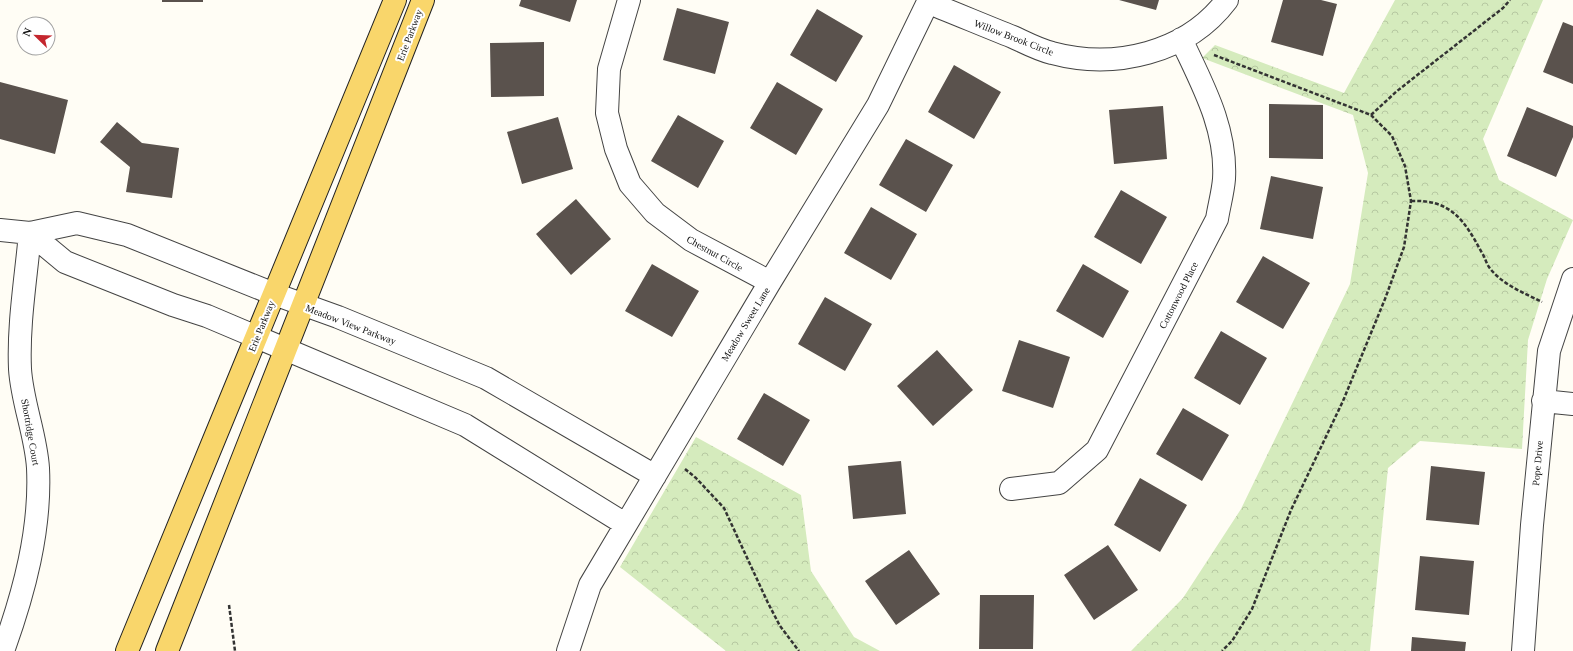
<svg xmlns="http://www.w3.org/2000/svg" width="1573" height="651" font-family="Georgia,serif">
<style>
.park{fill:url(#park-crowns)}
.building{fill:#5a524d}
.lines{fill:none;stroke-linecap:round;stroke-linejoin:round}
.minor-casing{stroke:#444;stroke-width:24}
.major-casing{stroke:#222;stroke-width:24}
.path{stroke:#333;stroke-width:2.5;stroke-dasharray:4 2;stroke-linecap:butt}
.minor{stroke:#fff;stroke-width:22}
.major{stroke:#f9d66b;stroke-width:22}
.labels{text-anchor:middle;stroke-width:4;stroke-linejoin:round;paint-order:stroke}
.street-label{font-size:10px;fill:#111;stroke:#fff}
</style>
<defs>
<pattern id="park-crowns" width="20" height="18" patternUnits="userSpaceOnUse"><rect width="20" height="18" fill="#d5ebbd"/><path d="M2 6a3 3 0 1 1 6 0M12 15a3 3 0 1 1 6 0" fill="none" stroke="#b6c8a1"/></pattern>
</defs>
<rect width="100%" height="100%" fill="#fffdf5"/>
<path class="park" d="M1395,0H1543L1483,139L1499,180L1573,220L1547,279L1528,340L1522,449L1420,441L1388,468L1370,651H1131L1183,598L1241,509L1350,284L1368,173L1353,115L1202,58L1215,45L1344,93Z
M696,437L801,495L811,571L854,637L880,651H726L620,567Z"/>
<path class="building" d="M162,0H203V2H162Z
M521,0H577L570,22L519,6Z
M1119,0H1159L1156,10Z
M1283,0H1321L1337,4L1323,56L1271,42Z
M677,8L729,22L715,74L663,60Z
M817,9L863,36L836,82L790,55Z
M1563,22L1573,26V84L1543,72Z
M544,42V96L491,97L490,43Z
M954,65L1001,92L974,139L928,112Z
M0,82L68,100L55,154L0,139Z
M777,82L823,109L796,155L750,128Z
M1269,104L1323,105V159L1269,158Z
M1163,106L1167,159L1114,164L1109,110Z
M1527,107L1573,126V137L1556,177L1507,156Z
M678,115L724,141L698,188L651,161Z
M558,117L573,169L522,184L507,132Z
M117,122L142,143L179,148L172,198L126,192L130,167L100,142Z
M906,139L953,165L926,212L879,185Z
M1271,176L1323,187L1313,239L1260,229Z
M1121,190L1167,217L1141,264L1094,237Z
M576,199L611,239L571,275L536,234Z
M871,207L917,234L891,280L844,253Z
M1263,256L1310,283L1283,329L1236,302Z
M652,264L699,291L672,337L625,311Z
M1083,264L1129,291L1103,338L1056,311Z
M825,297L872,324L845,371L798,344Z
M1221,331L1267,358L1240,405L1194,378Z
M1019,340L1070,357L1053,408L1002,391Z
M937,350L973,390L933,426L897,386Z
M764,393L810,420L783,466L737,439Z
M1183,408L1229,435L1202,481L1156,454Z
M901,461L906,514L853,519L848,466Z
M1431,466L1485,472L1479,525L1426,520Z
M1140,478L1187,505L1160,552L1114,525Z
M1108,545L1138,590L1094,620L1064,575Z
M909,550L940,594L896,625L865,581Z
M1420,556L1474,561L1469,615L1415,610Z
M980,595H1034L1033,649H979Z
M1412,637L1466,642L1465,651H1411Z"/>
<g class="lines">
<defs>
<path id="minor" d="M629,0L609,69L607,113L616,149L630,184L655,213L691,240L770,282
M929,3C957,14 985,26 1013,37C1026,43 1039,50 1052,53C1115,70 1187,53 1227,0
M0,230L30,233L77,223L127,235L274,294L338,317L486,378L655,476
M30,233L65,262L173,305L207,316L465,425L625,524
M1543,401L1573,404
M1011,489L1059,483L1097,450L1217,219C1219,206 1223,192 1224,179C1227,128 1202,84 1181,39
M3,651C24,593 41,530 38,468C36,435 22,402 20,369C18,324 26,278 30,233
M568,651L590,585L770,282L878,105L929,0
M1523,651L1532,525L1549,351L1573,279"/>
<path id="major" d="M127,651L395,0
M167,651L423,0"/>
</defs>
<use href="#minor" class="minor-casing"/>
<use href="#major" class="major-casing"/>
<path class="path" d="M1214,55L1371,115L1392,136L1405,166L1411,201L1404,247L1385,299L1343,401L1291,510L1252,609L1232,641L1222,651
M1371,115L1397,91L1503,8L1510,0
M1411,201C1451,199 1465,221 1482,253C1485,257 1486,263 1489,267C1501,284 1524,293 1542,302
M685,469L696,478L724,508L768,603L780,626L799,651
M229,605L235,651"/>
<use href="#minor" class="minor"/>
<use href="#major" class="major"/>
</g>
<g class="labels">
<g class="street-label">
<text transform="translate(409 35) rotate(-69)" y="4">Erie Parkway</text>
<text transform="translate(1014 37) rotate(21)" y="4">Willow Brook Circle</text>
<text transform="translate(715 253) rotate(29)" y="4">Chestnut Circle</text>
<text transform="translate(1178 295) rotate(-63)" y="4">Cottonwood Place</text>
<text transform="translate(351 324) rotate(21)" y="4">Meadow View Parkway</text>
<text transform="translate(745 324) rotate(-59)" y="4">Meadow Sweet Lane</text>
<text transform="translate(261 326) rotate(-68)" y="4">Erie Parkway</text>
<text transform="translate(31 432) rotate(80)" y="4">Shortridge Court</text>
<text transform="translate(1537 463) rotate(-85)" y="4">Pope Drive</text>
</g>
</g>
<g transform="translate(36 36) rotate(293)"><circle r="19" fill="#ffffff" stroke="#a0a0a0"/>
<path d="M0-3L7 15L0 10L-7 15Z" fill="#c4262e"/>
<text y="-6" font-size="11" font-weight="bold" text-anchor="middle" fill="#111111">N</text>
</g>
</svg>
